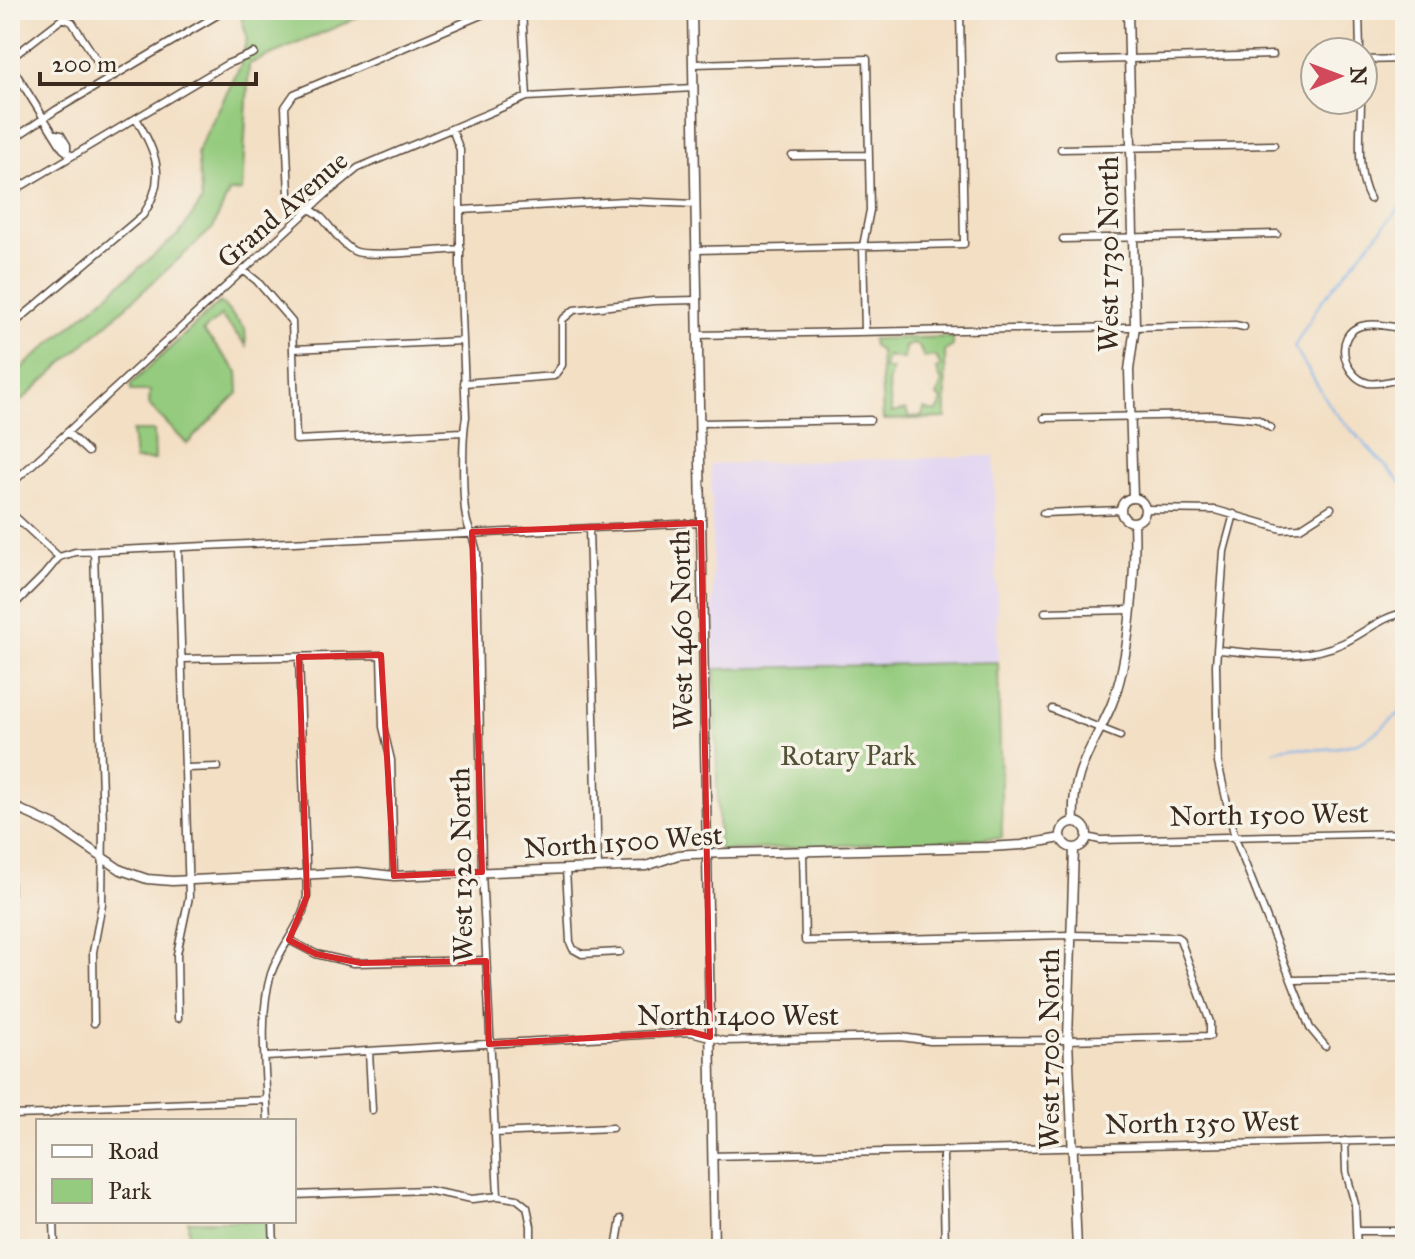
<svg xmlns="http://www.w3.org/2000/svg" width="1415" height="1259" font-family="'IM FELL Great Primer',serif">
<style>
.built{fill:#e1d4f3}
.green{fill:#94cb7e;stroke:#687a4e;stroke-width:2;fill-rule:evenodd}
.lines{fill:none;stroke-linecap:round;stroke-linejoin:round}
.stream{stroke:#7bb3eb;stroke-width:2}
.minor-casing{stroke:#574537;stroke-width:9}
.tertiary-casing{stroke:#574537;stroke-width:11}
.minor{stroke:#fff;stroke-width:6}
.tertiary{stroke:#fff;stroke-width:8}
.rail-casing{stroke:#3b2a1e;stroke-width:5}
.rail{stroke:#f7f3e8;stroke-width:2;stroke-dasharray:6;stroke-linecap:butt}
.marked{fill:none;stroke:#d62828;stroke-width:6;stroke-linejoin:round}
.labels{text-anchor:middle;stroke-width:7;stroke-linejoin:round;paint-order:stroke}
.street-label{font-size:28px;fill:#3b2a1e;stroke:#f7f3e8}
.park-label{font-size:28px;fill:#515236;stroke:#f7f3e8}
</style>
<rect width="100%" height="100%" fill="#f7f3e8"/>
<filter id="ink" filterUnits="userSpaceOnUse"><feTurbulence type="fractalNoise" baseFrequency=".0125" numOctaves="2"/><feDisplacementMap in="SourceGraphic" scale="16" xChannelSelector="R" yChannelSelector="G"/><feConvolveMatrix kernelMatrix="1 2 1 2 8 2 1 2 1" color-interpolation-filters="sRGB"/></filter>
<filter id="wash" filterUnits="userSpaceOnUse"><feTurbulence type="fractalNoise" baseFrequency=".006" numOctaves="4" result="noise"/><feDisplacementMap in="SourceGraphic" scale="32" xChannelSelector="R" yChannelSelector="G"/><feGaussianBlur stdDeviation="1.8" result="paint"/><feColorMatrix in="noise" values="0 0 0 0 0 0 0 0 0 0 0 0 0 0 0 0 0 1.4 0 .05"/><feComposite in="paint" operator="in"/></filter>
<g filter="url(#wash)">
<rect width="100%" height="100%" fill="#f3dfc4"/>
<path class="built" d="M994,456L998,662L714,669L711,464Z"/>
<path class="green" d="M239,10H376L249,64L242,191L229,192L213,228L10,411V378L180,233L202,201L197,152L240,67L247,37Z
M220,302L245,328L246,345L221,316L203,331L238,372L239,392L187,444L149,405L150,391H131V384Z
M953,337V346L945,351L946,418L883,420L880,351L873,346L872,339ZM913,344L919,346L924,358L936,356L941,367L936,369L942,382L937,396L942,399L939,409L935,412L924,409L922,416L909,417L906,410L892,413L888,384L892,370L884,368L887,356L904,359L905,347Z
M132,431H154L155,460H135Z
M998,662L1002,838L719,851L714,669Z
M188,1221H266L267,1249H190Z"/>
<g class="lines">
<path class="stream" d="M1405,201L1320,303L1294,347L1332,409L1405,487
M1274,751C1293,744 1306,751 1325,749C1335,748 1347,746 1357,743C1377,736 1391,716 1405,711"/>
</g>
</g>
<g filter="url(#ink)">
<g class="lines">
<defs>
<path id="minor" d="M522,10L527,97
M1359,10L1360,52
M10,59L63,18L72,22L109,79
M1363,60L1405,59
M1059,61L1273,55
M10,64L63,149L72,156
M694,64L867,59L870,210L863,246L865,331
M1361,100C1361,131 1355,172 1370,199
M452,129L460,150V264L466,417C462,437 462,502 467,522C470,533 475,541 477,553L482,872L498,1196
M56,134L61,135L67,145V149
M10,141L56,110L219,14
M1061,149L1274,145
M792,156L868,155
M10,193L227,64L254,53
M462,210L624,201L695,204
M1063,239L1277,234
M461,249C442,250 367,258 354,251C340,244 331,226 319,215C309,207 296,205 289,194L285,107L294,94L493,10
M696,250L964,244L960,10
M243,270L257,281L292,322L296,440L463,432
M10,327L143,215C168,178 156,153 136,118
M1405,329C1392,327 1374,322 1361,326C1333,334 1343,377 1368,383C1379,385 1394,380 1405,378
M698,335L1235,325L1244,327
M294,349L462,341
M464,383L554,376L562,365V320L574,310L653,301L697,300
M1044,418L1211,415L1257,419L1271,428
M700,423L870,420
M68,433L88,452
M10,485L325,195L358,168L527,97L694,88
M1146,509L1216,510L1282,529L1300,528L1331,508
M10,512L59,557
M1043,513L1121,510
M1234,514L1224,551L1216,665L1218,763L1235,838L1310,1028L1325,1046
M589,528L598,868
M59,557L75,552L701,523
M10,609L44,575L59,557
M1045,612L1129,610
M1218,650C1260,653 1302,662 1343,643C1363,634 1382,616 1405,613
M183,659L381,655L383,727L391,760L394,876
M1052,709L1120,736
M186,768L218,767
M1087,837L1100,840L1405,833
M566,869L570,942L573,949L582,954L620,952
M10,872V903
M289,940L316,954L354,963L486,960
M1293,980L1405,978
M178,1018L177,954L189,897L178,549
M94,1023L93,952L102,904L103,823L94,552
M369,1051L372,1110
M266,1057L691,1032L724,1041L901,1037L930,1041L1068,1040L1210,1036V1022L1180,939L1177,937L1070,935L805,941L803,852
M10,1115L50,1114L68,1108L267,1100
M268,1121C266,1076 258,1016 271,974C280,946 303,925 307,896L299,657
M494,1133L612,1128
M1345,1141L1346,1172L1355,1204L1357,1249
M945,1150L943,1156L945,1249
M712,1156L1405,1140
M294,1195L426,1190L472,1199L498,1196L517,1199L527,1207L531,1226V1249
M54,1221L55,1249
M273,1221L274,1249
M1356,1231H1405
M616,1249L621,1219"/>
<path id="tertiary" d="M692,10L714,1249
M1128,10L1135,326L1129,370L1133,497
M1121 510a12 12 0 1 1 24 0a12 12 0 1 1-24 0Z
M10,805L56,826L121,870L147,879L172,881L358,872L394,876L646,866L678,855L691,854L989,847L1022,845L1061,838
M1074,822C1071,770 1092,750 1111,706C1130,661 1136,571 1134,522
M1061 835a13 13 0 1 1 26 0a13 13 0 1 1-26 0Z
M1074,848L1068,1040L1077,1249"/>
</defs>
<use href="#minor" class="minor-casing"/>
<use href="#tertiary" class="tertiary-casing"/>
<use href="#minor" class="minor"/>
<use href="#tertiary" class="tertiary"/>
<defs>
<path id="rail" d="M10,15L16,10"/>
</defs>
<use href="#rail" class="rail-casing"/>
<use href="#rail" class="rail"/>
</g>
</g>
<path class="marked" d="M701,523L710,1037L691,1032L489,1044L486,961L361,963L316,954L289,940L307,896L299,657L381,655L394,876L482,872L472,532Z"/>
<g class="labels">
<g class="street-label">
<text transform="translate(282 209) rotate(-41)" y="10">Grand Avenue</text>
<text transform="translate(1108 254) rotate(-90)" y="10">West 1730 North</text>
<text transform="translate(681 630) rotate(-91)" y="10">West 1460 North</text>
<text transform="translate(1269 814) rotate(-1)" y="10">North 1500 West</text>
<text transform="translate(623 841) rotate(-4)" y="10">North 1500 West</text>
<text transform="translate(461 865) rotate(-91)" y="10">West 1320 North</text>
<text x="738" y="1025">North 1400 West</text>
<text transform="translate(1049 1049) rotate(-90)" y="10">West 1700 North</text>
<text transform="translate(1202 1122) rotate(-1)" y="10">North 1350 West</text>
</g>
<g class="park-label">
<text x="848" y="765">Rotary Park</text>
</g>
</g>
<rect width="1415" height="1259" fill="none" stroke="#f7f3e8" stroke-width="40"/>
<rect x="36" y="1119" width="260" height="104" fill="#f7f3e8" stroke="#aca397" stroke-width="2"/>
<rect x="52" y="1145" width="40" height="12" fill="#ffffff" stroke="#aca397" stroke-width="2"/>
<text x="108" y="1159" font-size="24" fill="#3b2a1e">Road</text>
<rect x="52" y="1179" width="40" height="24" fill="#94cb7e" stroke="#aca397" stroke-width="2"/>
<text x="108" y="1199" font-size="24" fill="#3b2a1e">Park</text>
<g transform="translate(1339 76) rotate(89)"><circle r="38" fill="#f7f3e8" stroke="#aca397" stroke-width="2"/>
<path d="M0-6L14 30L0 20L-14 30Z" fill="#d1495b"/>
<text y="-12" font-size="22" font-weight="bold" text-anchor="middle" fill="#3b2a1e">N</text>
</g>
<path d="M40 72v12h216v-12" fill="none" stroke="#3b2a1e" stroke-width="4"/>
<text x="52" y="72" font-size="24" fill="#3b2a1e" stroke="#f7f3e8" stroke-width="6" paint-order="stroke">200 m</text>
</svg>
